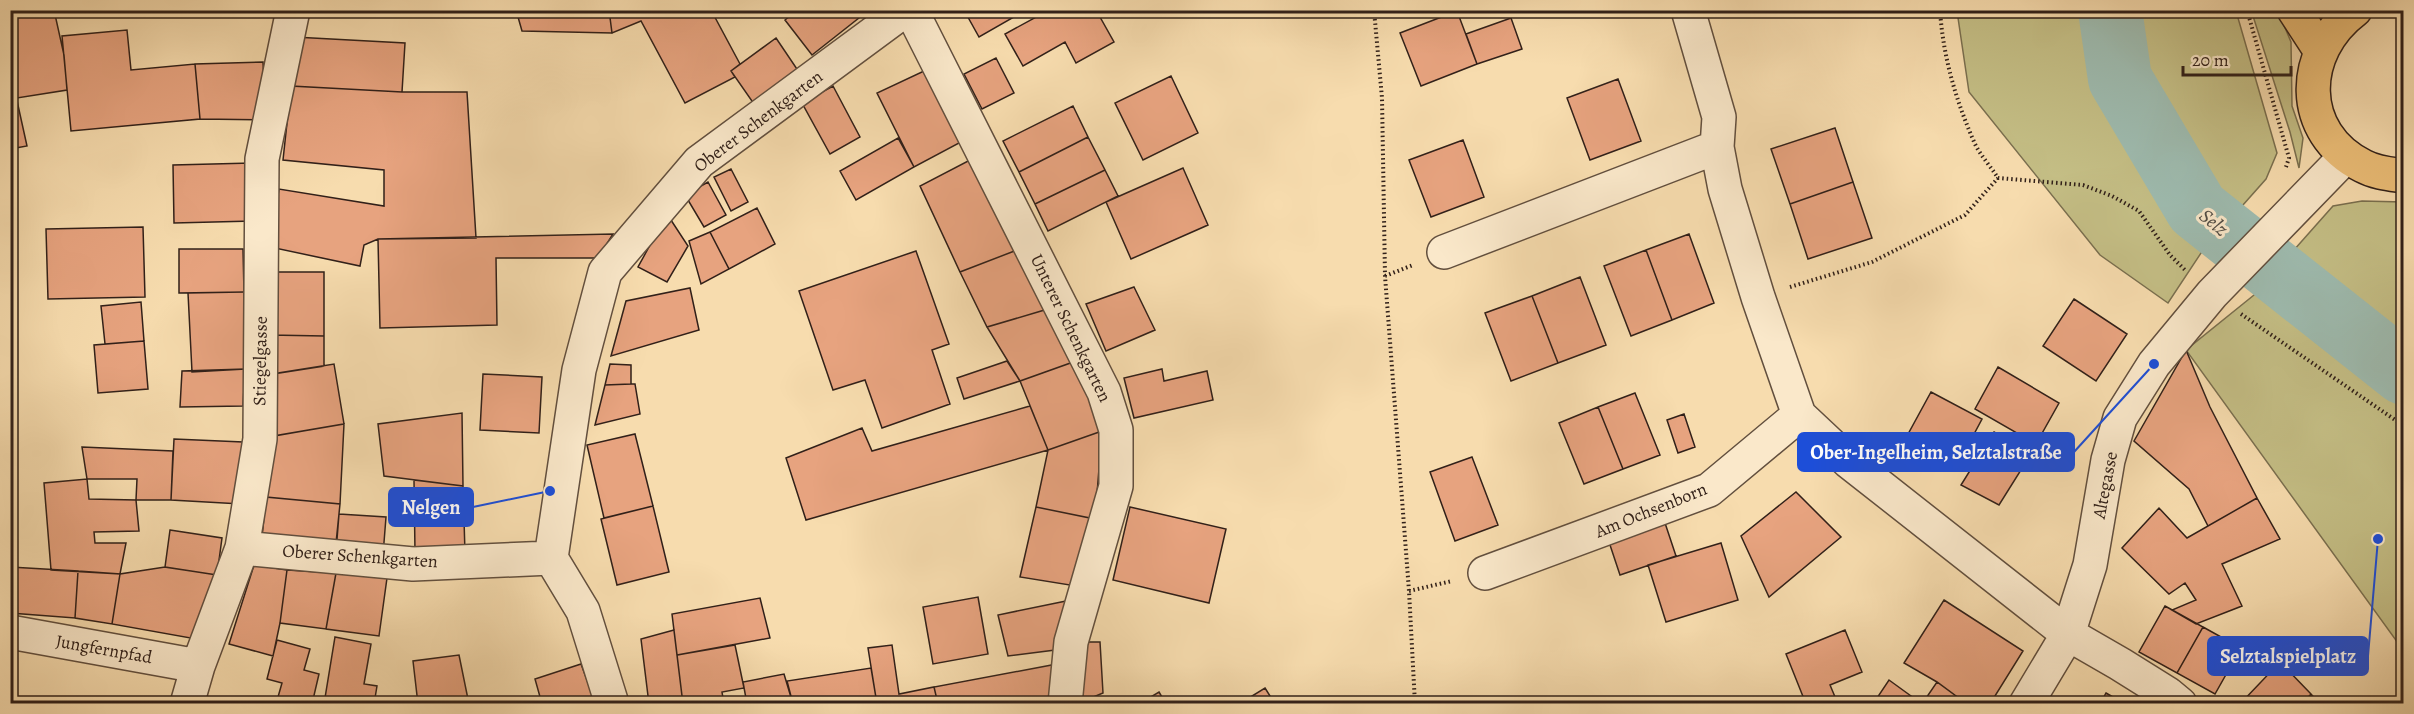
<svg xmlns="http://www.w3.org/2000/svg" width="2414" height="714" font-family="Alegreya,serif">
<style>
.green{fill:#c4be85;stroke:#7a6f4f;stroke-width:1.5}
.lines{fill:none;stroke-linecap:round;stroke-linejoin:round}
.river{stroke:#9ebbaf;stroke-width:64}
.building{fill:#e7a37f;stroke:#312019;stroke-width:1.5}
.minor-casing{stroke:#624f3e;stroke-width:36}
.major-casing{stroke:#312019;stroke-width:36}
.path{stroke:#312019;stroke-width:4;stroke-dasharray:1.5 3;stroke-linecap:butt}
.minor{stroke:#fae8ca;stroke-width:33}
.major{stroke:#ecbe77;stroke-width:33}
.labels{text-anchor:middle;stroke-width:6;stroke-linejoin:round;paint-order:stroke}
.street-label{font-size:18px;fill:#312019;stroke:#fae8ca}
.water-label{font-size:20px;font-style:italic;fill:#524e46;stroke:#fae8ca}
.leader{fill:none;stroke:#1d4ed8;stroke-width:2}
.callout-dot{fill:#1d4ed8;stroke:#fae8ca;stroke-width:2}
.callout{fill:#1d4ed8;stroke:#1d4ed8;stroke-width:2}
.callout-label{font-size:20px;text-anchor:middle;font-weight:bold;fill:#fff}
</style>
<rect width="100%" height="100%" fill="#f7dcae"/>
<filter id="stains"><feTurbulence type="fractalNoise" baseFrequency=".00333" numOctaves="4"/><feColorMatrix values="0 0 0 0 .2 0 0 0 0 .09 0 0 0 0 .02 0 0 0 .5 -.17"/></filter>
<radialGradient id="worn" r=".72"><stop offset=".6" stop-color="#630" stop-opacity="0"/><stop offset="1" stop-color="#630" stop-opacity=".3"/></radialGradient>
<path class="green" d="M1957,11H2236L2277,153L2266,179L2203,250L2168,303L2100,255L1969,92Z
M2254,11H2278L2291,42L2292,106L2303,138L2299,168L2290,132L2253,16Z
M2362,201L2403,202V650L2186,350L2254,295L2333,206Z"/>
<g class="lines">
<path class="river" d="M2110,10L2120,79L2197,209L2404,373"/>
</g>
<path class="building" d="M10,10H54L64,55L67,90L17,98L10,69Z
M247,10H281L280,16Z
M516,10H609L612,33L522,31Z
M609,10H711L740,64L731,71L735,77L685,103L641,21L612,33Z
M797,10H869L812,55L785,20Z
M964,10H1026L979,37Z
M1049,10H1096L1114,42L1076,63L1065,42L1023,66L1005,34Z
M1457,11L1477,64L1421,86L1400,33Z
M1511,18L1522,49L1477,64L1466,34Z
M127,30L131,70L195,64L200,119L71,131L62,36Z
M294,37L405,43L402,92L291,86Z
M776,38L799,72L754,104L731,71Z
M996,58L1014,93L982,109L964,74Z
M263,62L266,120L200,119L195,64Z
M10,69L27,146L10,149Z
M924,71L961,142L914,167L877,93Z
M1171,76L1198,133L1143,160L1115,103Z
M1618,79L1641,141L1590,160L1567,98Z
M291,86L402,92H467L476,238L378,239L364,245L360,266L270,247L279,189L384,206V170L283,160Z
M833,86L860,137L830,154L802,103Z
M1073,106L1088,137L1019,172L1003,141Z
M1835,128L1853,182L1790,204L1771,149Z
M1088,137L1105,170L1035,204L1019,172Z
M898,138L914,167L856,200L840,171Z
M1463,140L1484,197L1431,217L1409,160Z
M970,160L1017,250L960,272L920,186Z
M252,163L253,221L174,223L173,165Z
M1183,168L1208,225L1131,259L1106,202Z
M731,169L748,202L731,211L714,177Z
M1105,170L1118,196L1048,231L1035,204Z
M708,182L726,215L704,227L685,195Z
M1853,182L1872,238L1808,259L1790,204Z
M757,208L775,244L729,269L710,232Z
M667,214L688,246L667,282L638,267Z
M143,227L145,297L48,299L46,229Z
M710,232L729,269L701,284L689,241Z
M613,234L598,258H496L497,325L380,328L378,239Z
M1689,234L1714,303L1672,320L1646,250Z
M179,249H243L244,292L179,293Z
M1017,250L1048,309L987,327L960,272Z
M1646,250L1672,320L1631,336L1604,266Z
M916,251L949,344L932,350L950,404L882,428L865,380L833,390L799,291Z
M270,272H324V336L269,335Z
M1580,277L1606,345L1558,363L1532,296Z
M1134,287L1155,330L1106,351L1086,304Z
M690,288L699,330L611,356L626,301Z
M244,292L245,369L192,372L188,293Z
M1532,296L1558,363L1511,381L1485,313Z
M2074,299L2127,334L2096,381L2043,346Z
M141,302L144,341L105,344L101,306Z
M1048,309L1076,361L1020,381L987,327Z
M269,335L324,336V366L266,375Z
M144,341L148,389L98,393L94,345Z
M2186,350L2210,407L2257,498L2208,526L2189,489L2134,441Z
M1007,361L1020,381L964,399L957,378Z
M1076,361L1102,431L1048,450L1020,381Z
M334,364L344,424L268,437L266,375Z
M610,364L631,365V384L605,385Z
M1998,367L2059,403L2036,444L1975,409Z
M245,369L243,406L180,407L182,371Z
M1162,369L1164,381L1207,371L1213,400L1134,418L1124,378Z
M483,374L542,377L539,433L480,430Z
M631,384H635L640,414L595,425L605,385Z
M1931,392L1982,419L1957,466L1907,436Z
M1635,393L1660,455L1623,469L1598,407Z
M1030,406L1048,450L806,520L786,458L862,428L872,451Z
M1598,407L1623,469L1584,484L1559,423Z
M462,413L463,486L384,476L378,424Z
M1684,414L1695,447L1678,453L1667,420Z
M344,424L340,504L266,497L268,437Z
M1102,431L1095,519L1036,507L1048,450Z
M1994,432L2031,454L1999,505L1961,485Z
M635,434L653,506L604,518L587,445Z
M174,439L243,442L241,504L171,500Z
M82,447L173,451L171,500H136L137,479H87Z
M1472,457L1498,525L1455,541L1430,472Z
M87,479L89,499L136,500L139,531L94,532L95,543H126L120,574L51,570L44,483Z
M414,480L463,486L465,553L415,552Z
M1796,492L1841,537L1769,597L1741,536Z
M266,497L340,504L336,543L262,537Z
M2257,498L2280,539L2222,564L2242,606L2196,624L2172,610L2196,600L2185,583L2169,594L2122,548L2159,508L2187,538Z
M653,506L669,572L617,585L601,519Z
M1036,507L1095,519L1082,587L1020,577Z
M1130,507L1226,529L1209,603L1113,580Z
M339,514L386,517L383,555L336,552Z
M1665,523L1676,556L1620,575L1609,542Z
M170,530L222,538L217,575L165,567Z
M1721,543L1738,600L1666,622L1648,565Z
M254,565L287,570L280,623L273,656L229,644Z
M10,567L78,571L75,618L10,613Z
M165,567L217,575L196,639L112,624L120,574Z
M287,570L336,573L326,629L280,623Z
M78,571L120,574L112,624L75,618Z
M336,573L387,578L379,636L326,629Z
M978,597L988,654L933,664L923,607Z
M760,598L770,638L677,655L672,614Z
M1071,600L1063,649L1008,656L998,615Z
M1944,600L2023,651L1990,704H1967L1937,682L1904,663Z
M2165,606L2203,627L2177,673L2139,652Z
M2203,627L2241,648L2215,694L2177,673Z
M674,630L683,704H649L641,639Z
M1845,630L1862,672L1830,685L1838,704H1806L1786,654Z
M335,637L371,644L364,684L377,686L374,704H324Z
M277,640L310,649L304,670L319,674L312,704H276L282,683L267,679Z
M1082,642H1100L1103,693L1079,703Z
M735,645L744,688L722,692L724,704H683L677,655Z
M892,645L899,694L934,687L938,704H877L868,648Z
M459,655L469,704H418L413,661Z
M2280,662L2311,694L2302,704H2240Z
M581,664L596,704H542L535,679Z
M1057,664L1049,704H938L934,687Z
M871,668L877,704H793L787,681Z
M784,674L793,704H747L743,682Z
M1889,680L1922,704H1873Z
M1937,682L1967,704H1922Z
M1265,688L1275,704H1239Z
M1159,692L1166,704H1139Z
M2106,693L2125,704H2100Z
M2311,694L2320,704H2302Z"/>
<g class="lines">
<defs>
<path id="minor" d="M911,10L1104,392L1116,430V486L1071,642L1065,704
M1688,10L1719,117L1717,147L1725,189L1758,297L1799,415L1848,461L2068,634L2120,664L2168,694L2180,704
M1444,252L1717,147
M242,548L413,564L551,558
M1485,573L1709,490L1799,415
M10,632L198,666
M187,704L198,666L242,548L260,439L262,159L293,10
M612,704L583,611L551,558L579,370L605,272L699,162L905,10
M2026,704L2068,634L2090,565L2108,460L2120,418L2154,364L2212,294L2346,156"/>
<path id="major" d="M2294,10L2320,50
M2355,10C2299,52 2297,133 2363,166C2376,173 2390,174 2404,176"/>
</defs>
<use href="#minor" class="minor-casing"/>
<use href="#major" class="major-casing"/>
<path class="path" d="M1374,10L1382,98L1385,276L1409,591L1415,704
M1940,10C1943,57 1956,101 1975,144C1981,156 1991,167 1998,178L2083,185L2112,196L2139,211L2170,255L2186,271
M2247,10L2289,158L2286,167
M1385,276L1413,265
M1790,287L1872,262L1965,215L1998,178
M2241,314L2404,426
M1409,591L1452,581"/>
<use href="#minor" class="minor"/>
<use href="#major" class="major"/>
</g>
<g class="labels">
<g class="street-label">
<text transform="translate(758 121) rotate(-37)" y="6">Oberer Schenkgarten</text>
<text transform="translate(1071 328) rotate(64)" y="6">Unterer Schenkgarten</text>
<text transform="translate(260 361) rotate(-89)" y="6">Stiegelgasse</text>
<text transform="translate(2105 485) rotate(-79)" y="6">Altegasse</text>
<text transform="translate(1651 510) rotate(-22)" y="6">Am Ochsenborn</text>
<text transform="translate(360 556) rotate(4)" y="6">Oberer Schenkgarten</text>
<text transform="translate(104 649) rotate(10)" y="6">Jungfernpfad</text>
</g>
<g class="water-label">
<text transform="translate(2214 222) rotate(40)" y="7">Selz</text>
</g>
</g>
<path class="leader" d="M2154 364L2074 452M550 491L473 507M2378 539L2368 656"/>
<g class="callout-dot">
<circle cx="2154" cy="364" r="6"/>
<circle cx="550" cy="491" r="6"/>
<circle cx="2378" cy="539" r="6"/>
</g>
<g class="callout">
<rect x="1798" y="433" width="276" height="38" rx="6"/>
<rect x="389" y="488" width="84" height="38" rx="6"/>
<rect x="2208" y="637" width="160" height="38" rx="6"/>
</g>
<g class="callout-label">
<text x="1936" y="459">Ober-Ingelheim, Selztalstraße</text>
<text x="431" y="514">Nelgen</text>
<text x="2288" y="663">Selztalspielplatz</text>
</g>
<rect width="2414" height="714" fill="none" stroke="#f7dcae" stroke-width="36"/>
<rect x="12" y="12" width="2390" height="690" fill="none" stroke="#312019" stroke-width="3"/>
<rect x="18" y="18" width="2378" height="678" fill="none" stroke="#312019" stroke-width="1.5"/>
<path d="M2183 66v9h108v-9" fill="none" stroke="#312019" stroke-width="3"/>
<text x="2192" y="66" font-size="18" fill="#312019" stroke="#fae8ca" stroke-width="4.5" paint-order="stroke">20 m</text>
<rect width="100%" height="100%" filter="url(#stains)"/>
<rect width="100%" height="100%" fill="url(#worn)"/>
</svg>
